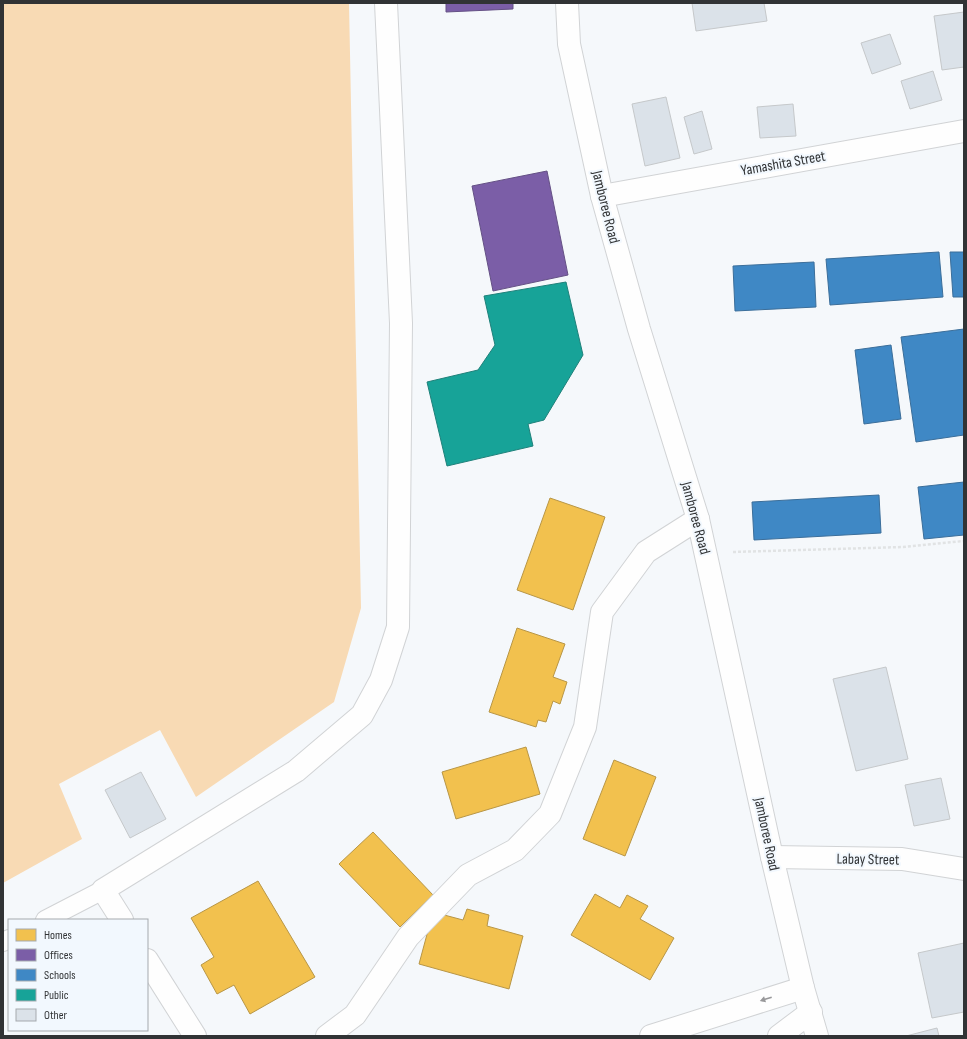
<svg xmlns="http://www.w3.org/2000/svg" width="967" height="1039" font-family="'Sofia Sans Condensed',sans-serif">
<style>
.green{fill:#f8dab4}
.homes{fill:#f2c14e;stroke:#b89646}
.offices{fill:#7b5ea7;stroke:#655185}
.schools{fill:#3f88c5;stroke:#3b6e9a}
.public{fill:#17a398;stroke:#1f817a}
.building{fill:#dbe2e9;stroke:#c5c8ca}
.lines{fill:none;stroke-linecap:round;stroke-linejoin:round}
.lane-casing{stroke:#d1d3d5;stroke-width:20}
.street-casing{stroke:#d1d3d5;stroke-width:24}
.secondary-casing{stroke:#d1d3d5;stroke-width:24}
.path{stroke:#e1e3e4;stroke-width:2.5;stroke-dasharray:3 2;stroke-linecap:butt}
.lane{stroke:#fefefe;stroke-width:18}
.street{stroke:#fefefe;stroke-width:22}
.secondary{stroke:#fefefe;stroke-width:22}
.oneway{fill:#98989a}
.labels{text-anchor:middle;stroke-width:4;stroke-linejoin:round;paint-order:stroke}
.street-label{font-size:15px;fill:#313335;stroke:#f2f8fe}
</style>
<rect width="100%" height="100%" fill="#f5f8fb"/>
<path class="green" d="M3,3H349L361,608L334,702L196,797L160,730L59,784L82,839L3,883Z"/>
<path class="homes" d="M550,498L605,517L573,610L517,590Z
M517,628L565,644L553,677L567,682L560,704L553,701L546,722L538,720L536,727L489,712Z
M526,747L540,794L456,819L442,772Z
M614,760L656,777L625,856L583,839Z
M373,832L433,895L400,927L339,864Z
M258,881L315,977L250,1014L234,985L217,994L201,965L214,957L191,918Z
M595,894L620,908L627,895L648,906L640,919L674,938L650,980L571,935Z
M467,909L489,915L487,926L523,936L509,989L419,964L433,912L463,920Z"/>
<path class="offices" d="M446,3H513V9L446,12Z
M547,171L568,275L493,291L472,186Z"/>
<path class="schools" d="M939,252L943,297L830,305L826,259Z
M950,252H964V297H953Z
M814,262L816,307L735,311L733,266Z
M964,329V435L916,442L901,337Z
M891,345L901,419L864,424L855,350Z
M964,482V535L924,539L918,487Z
M879,495L881,533L754,540L752,502Z"/>
<path class="public" d="M566,282L583,355L544,420L528,424L533,446L447,466L427,382L478,370L495,345L484,296Z"/>
<path class="building" d="M692,3H764L767,21L696,31Z
M964,12V67L942,70L934,16Z
M890,34L901,64L872,74L861,43Z
M933,71L942,100L910,109L901,81Z
M666,97L680,158L645,166L632,104Z
M793,104L796,136L760,138L757,107Z
M702,111L712,149L694,154L684,117Z
M886,667L908,759L856,771L833,679Z
M141,772L166,819L130,838L105,790Z
M941,778L950,819L914,826L905,785Z
M964,943V1012L932,1018L918,953Z
M937,1028L939,1036H906Z"/>
<g class="lines">
<defs>
<path id="lane" d="M45,920L103,890
M3,942L9,939"/>
<path id="street" d="M602,196L964,131
M772,857L902,859L964,869
M122,920L103,890L296,771L362,715L381,680L398,627L401,323L386,3
M147,960L195,1036
M327,1036L355,1015L408,937L468,875L515,850L550,814L585,727L602,612L646,552L698,519
M651,1036L803,988
M779,1036L811,1012"/>
<path id="secondary" d="M567,3L569,44L602,196L639,329L698,519L772,857L803,988L817,1036"/>
</defs>
<use href="#lane" class="lane-casing"/>
<use href="#street" class="street-casing"/>
<use href="#secondary" class="secondary-casing"/>
<path class="path" d="M733,552L903,547L964,541"/>
<use href="#lane" class="lane"/>
<use href="#street" class="street"/>
<use href="#secondary" class="secondary"/>
</g>
<defs><path id="oneway-solid" d="M-6-.8H1V-3.2L6.5 0L1 3.2V.8H-6Z"/></defs>
<use class="oneway" href="#oneway-solid" transform="translate(766 999) rotate(162)"/>
<g class="labels">
<g class="street-label">
<text transform="translate(783 163) rotate(-10)" y="5">Yamashita Street</text>
<text transform="translate(606 207) rotate(76)" y="5">Jamboree Road</text>
<text transform="translate(696 518) rotate(75)" y="5">Jamboree Road</text>
<text transform="translate(767 834) rotate(78)" y="5">Jamboree Road</text>
<text transform="translate(868 859) rotate(1)" y="5">Labay Street</text>
</g>
</g>
<rect width="967" height="1039" fill="none" stroke="#313335" stroke-width="8"/>
<rect x="8" y="919" width="140" height="112" fill="#f2f8fe" stroke="#a5a9ae"/>
<rect x="16" y="929" width="20" height="12" fill="#f2c14e" stroke="#a5a9ae"/>
<text x="44" y="939" font-size="12" fill="#313335">Homes</text>
<rect x="16" y="949" width="20" height="12" fill="#7b5ea7" stroke="#a5a9ae"/>
<text x="44" y="959" font-size="12" fill="#313335">Offices</text>
<rect x="16" y="969" width="20" height="12" fill="#3f88c5" stroke="#a5a9ae"/>
<text x="44" y="979" font-size="12" fill="#313335">Schools</text>
<rect x="16" y="989" width="20" height="12" fill="#17a398" stroke="#a5a9ae"/>
<text x="44" y="999" font-size="12" fill="#313335">Public</text>
<rect x="16" y="1009" width="20" height="12" fill="#dbe2e9" stroke="#a5a9ae"/>
<text x="44" y="1019" font-size="12" fill="#313335">Other</text>
</svg>
